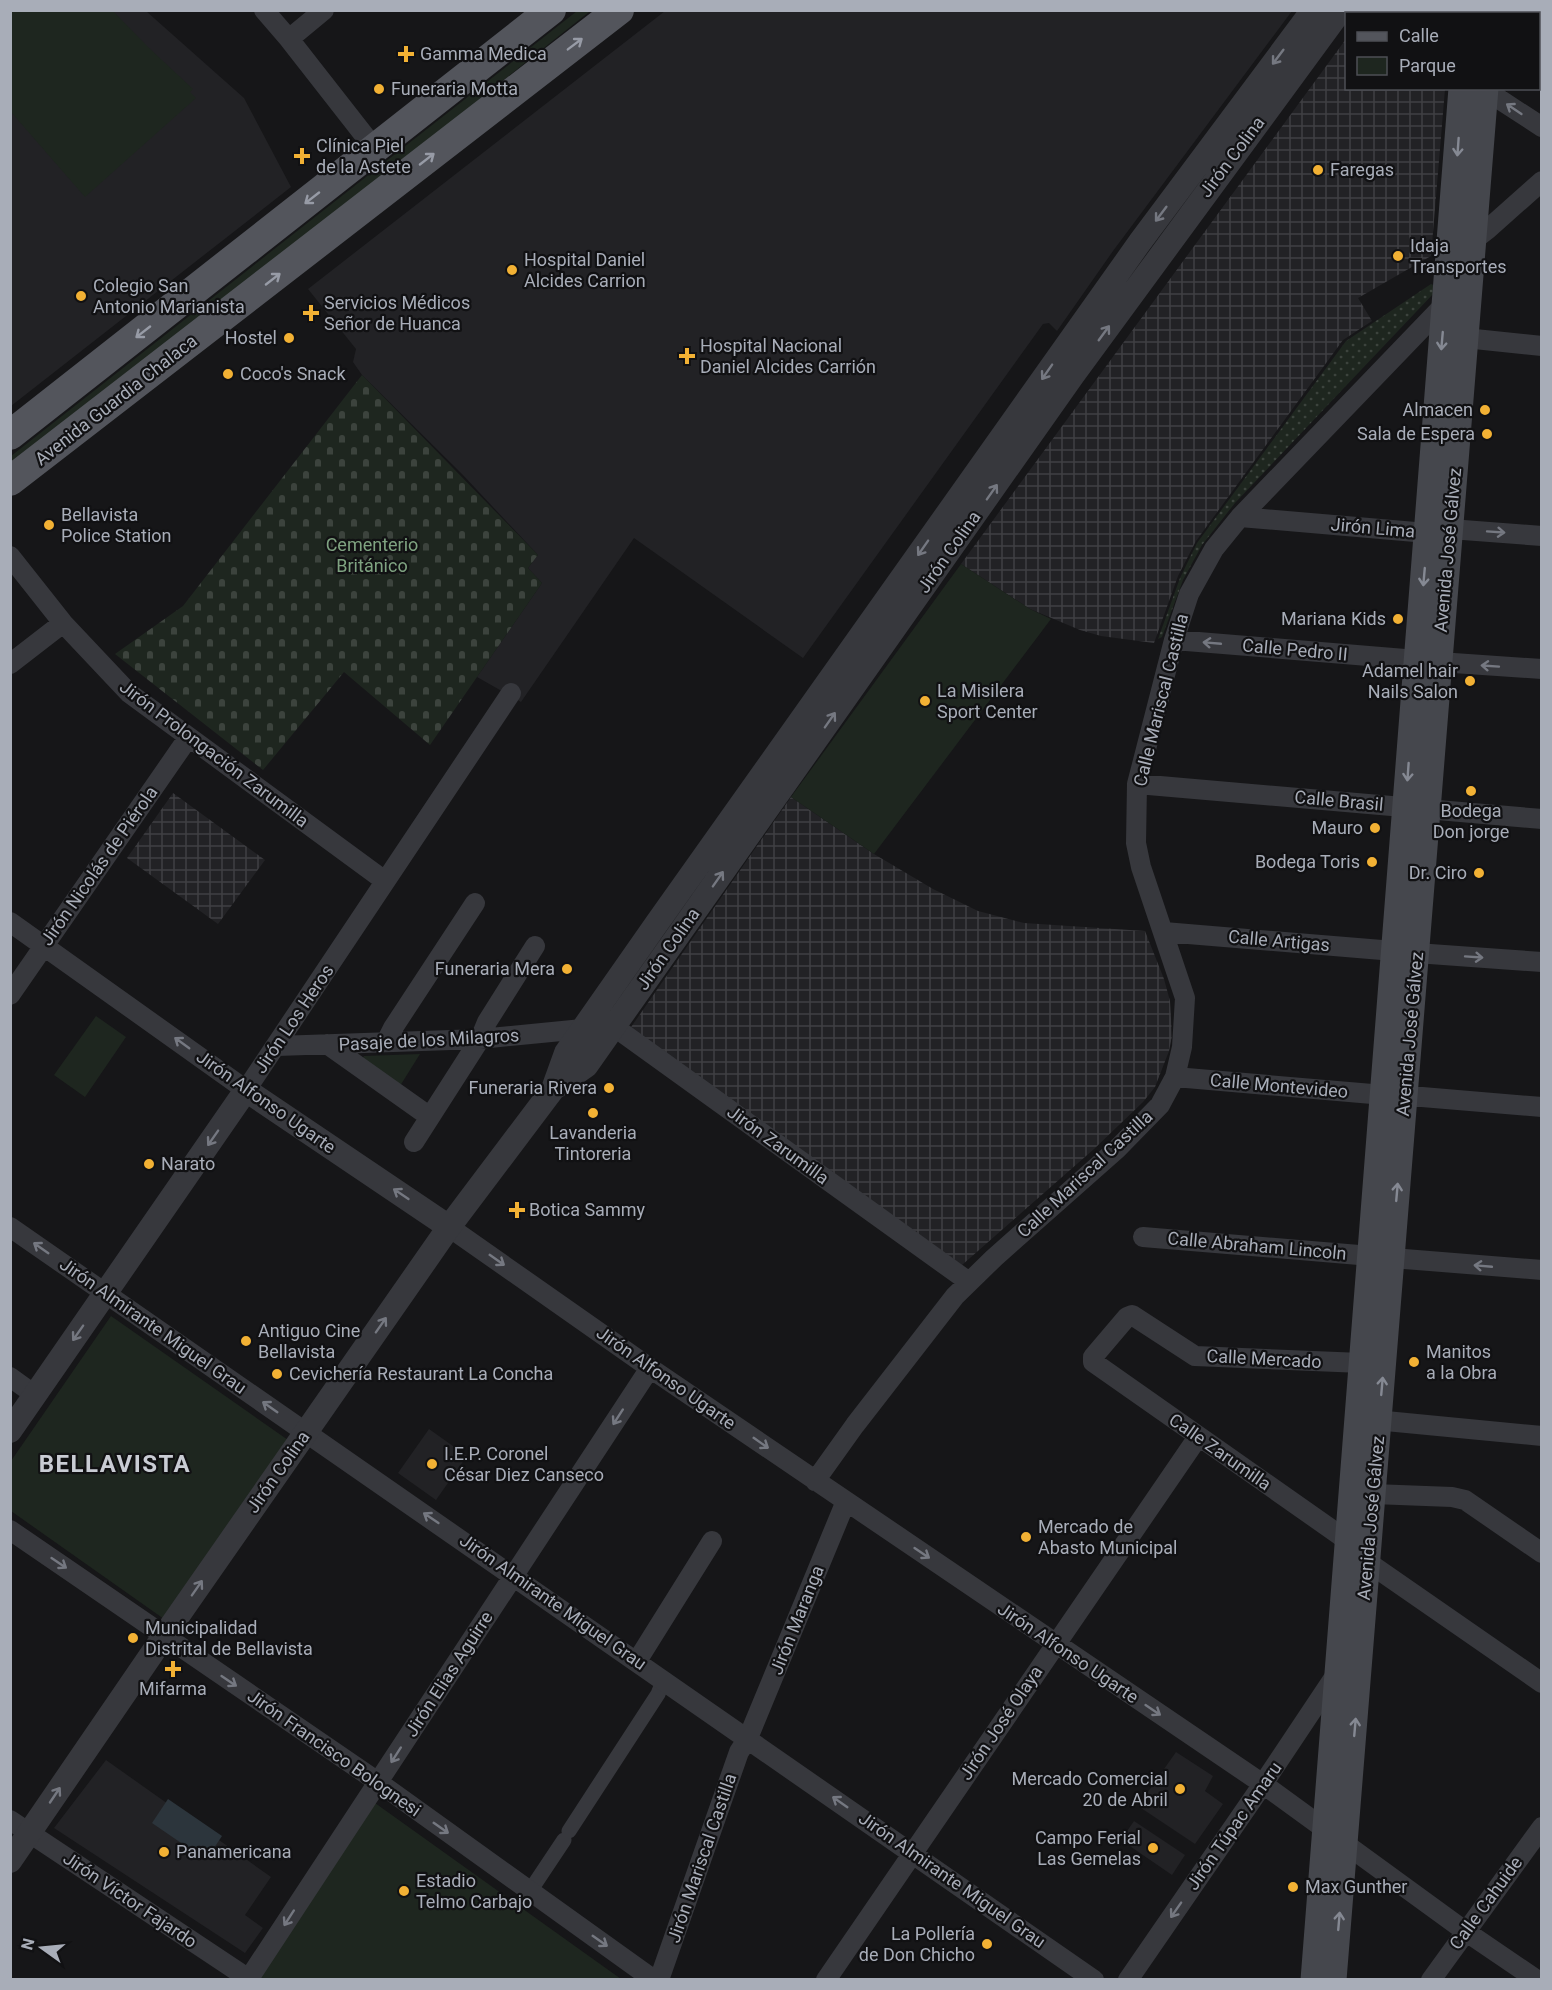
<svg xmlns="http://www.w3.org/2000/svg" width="1552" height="1990" font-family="Roboto,sans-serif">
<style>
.built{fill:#222225}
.industrial{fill:url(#industrial-grid)}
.green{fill:#1e261f}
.cemetery{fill:url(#cemetery-stones)}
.garden{fill:url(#garden-dots)}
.water{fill:#2c353c}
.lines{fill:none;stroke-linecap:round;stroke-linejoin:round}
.pedestrian{stroke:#37383d;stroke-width:15}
.minor{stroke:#37383d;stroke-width:20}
.tertiary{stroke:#37383d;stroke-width:24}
.secondary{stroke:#45474d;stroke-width:27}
.primary{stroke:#53555c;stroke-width:30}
.oneway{stroke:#979ba6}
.oneway2{stroke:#757881}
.oneway3{stroke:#858993}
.poi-dot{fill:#f2b134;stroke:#111113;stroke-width:2}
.labels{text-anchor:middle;stroke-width:4.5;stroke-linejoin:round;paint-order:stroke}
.poi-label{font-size:18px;fill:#a8adb8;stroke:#111113;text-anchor:start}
.street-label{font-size:18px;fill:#a8adb8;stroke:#111113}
.park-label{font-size:18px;fill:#7fa381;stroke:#111113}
.district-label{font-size:24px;font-weight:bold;letter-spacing:1.5px;fill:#c9ccd4;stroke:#111113}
</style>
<defs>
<pattern id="industrial-grid" width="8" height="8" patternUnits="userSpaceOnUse" patternTransform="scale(1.5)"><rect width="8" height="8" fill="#222225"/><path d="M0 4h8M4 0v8" fill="none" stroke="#3f3f43"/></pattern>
<pattern id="cemetery-stones" width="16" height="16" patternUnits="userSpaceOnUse" patternTransform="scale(1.5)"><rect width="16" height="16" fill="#1e261f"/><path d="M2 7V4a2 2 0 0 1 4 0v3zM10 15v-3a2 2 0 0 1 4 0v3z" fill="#3c433d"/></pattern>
<pattern id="garden-dots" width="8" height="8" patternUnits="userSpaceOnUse" patternTransform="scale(1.5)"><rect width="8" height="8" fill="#1e261f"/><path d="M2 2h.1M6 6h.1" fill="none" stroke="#3c433d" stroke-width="1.8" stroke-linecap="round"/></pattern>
</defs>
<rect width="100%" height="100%" fill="#161618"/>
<path class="built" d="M11,11H146L244,98L291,187L11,406Z
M665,11H1292L1113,251L1057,331L1049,323L1043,324L803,658L634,538L521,702L477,677L542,583L528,568L538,555L462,474L362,375L353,362L356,349L308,289Z
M429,1429L467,1456L436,1500L398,1473Z
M1176,1752L1213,1776L1205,1791L1223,1804L1195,1844L1138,1806Z
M106,1760L271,1877L245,1915L263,1928L245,1953L54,1828Z
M1134,1821L1185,1855L1172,1875L1121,1840Z"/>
<path class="industrial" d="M1346,39V88L1445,89L1431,256L1358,298L1372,321L1343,340L1196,541L1178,576L1154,643L1101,636L1080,630L1030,609L961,564Z
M173,793L265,860L218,924L127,858Z
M791,797L874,854L933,889L978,911L1024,923L1145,931L1164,979L1170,1001L1172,1036L1169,1051L1155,1087L1143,1102L1094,1149L962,1265L629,1030Z"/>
<path class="green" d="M10,11H113L148,47L193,89L190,92L196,98L85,197L11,112Z
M577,11L589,12L117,388L11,467V456Z
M961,564L1030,609L1051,619L874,854L791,797Z
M96,1016L126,1037L85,1097L54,1075Z
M420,1054L400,1086L360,1062L364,1056Z
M111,1316L288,1440L164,1619L11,1511V1461Z
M375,1803L621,1979L253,1980Z"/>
<path class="cemetery" d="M362,375L538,555L528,568L542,583L430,745L344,672L263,770L115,654L183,606Z"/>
<path class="garden" d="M1431,284L1436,286L1434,293L1235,503L1202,545L1183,580L1162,637L1158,639L1180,578L1197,543L1346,341Z"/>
<path class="water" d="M168,1799L222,1836L206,1860L152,1823Z"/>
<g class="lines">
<path class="pedestrian" d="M569,1831L658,1694L664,1679
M530,1891L564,1840"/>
<path class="minor" d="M264,10L289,39L375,149
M289,39L324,10
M1489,88L1499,99L1542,127
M1466,246L1488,229L1542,181
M1465,338L1542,346
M1240,517L1427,533L1450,529L1542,536
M10,556L63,623L129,693L385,881
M1174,640L1417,660
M1439,662L1542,669
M10,664L63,623
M1137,784L1542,819
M10,922L246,1090L511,693
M1164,932L1394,951
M1416,953L1542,962
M10,995L188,738
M386,1042L393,1028L475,903
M327,1044L430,1117
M277,1046L480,1039L613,1026L969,1282
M1175,1077L1384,1095
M1404,1097H1422L1542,1107
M414,1142L480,1039L487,1022L535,946
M10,1227L1094,1980
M449,1227L650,1368L1263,1784L1465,1931L1537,1980
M1143,1237L1371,1256
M1392,1258L1542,1270
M10,1377L35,1395
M1365,1419L1542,1436
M815,1481L855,1425L955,1296L994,1258L1117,1149L1160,1105L1175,1077L1182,1047L1185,998L1141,867L1136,843L1137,784L1174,640L1189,594L1214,549L1240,517L1446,303
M1373,1494L1452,1497L1465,1500L1542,1553
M10,1530L378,1782L654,1980
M1348,1541L1093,1362V1357L1127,1317L1132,1315L1195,1356L1362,1363
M1366,1561L1542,1683
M637,1661L712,1541
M10,1820L249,1979
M248,1980L650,1368
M659,1980L739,1752L748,1738L846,1501
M826,1980L1198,1437
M1128,1980L1263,1784L1337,1673
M1431,1980L1542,1827"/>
<path class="tertiary" d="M553,1089L566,1053L657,923L1140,242L1313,10
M10,1431L246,1090L449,1227
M10,1861L164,1636L449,1227L553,1089L586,1066L1073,375L1341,10"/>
<path class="secondary" d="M1468,14V10
M1491,14V10
M1314,1980L1462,88
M1333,1980L1485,88"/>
<path class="primary" d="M10,435L551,10
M10,481L619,10"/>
</g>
<defs><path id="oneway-shaft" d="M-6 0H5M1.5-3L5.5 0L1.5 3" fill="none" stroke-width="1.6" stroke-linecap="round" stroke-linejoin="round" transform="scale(1.5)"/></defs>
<g class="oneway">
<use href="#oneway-shaft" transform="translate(575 44) rotate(-37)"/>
<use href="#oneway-shaft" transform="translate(427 159) rotate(-38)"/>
<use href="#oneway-shaft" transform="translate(312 198) rotate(142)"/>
<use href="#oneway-shaft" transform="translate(273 279) rotate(-38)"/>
<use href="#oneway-shaft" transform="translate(143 332) rotate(142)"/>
</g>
<g class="oneway2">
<use href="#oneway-shaft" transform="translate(1278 57) rotate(127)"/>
<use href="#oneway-shaft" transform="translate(1514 109) rotate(-146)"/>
<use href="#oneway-shaft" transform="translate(1161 214) rotate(127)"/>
<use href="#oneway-shaft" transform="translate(1104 333) rotate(-54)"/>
<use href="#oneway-shaft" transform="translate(1047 372) rotate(125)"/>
<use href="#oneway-shaft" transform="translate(992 492) rotate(-55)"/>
<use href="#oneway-shaft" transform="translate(1496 532) rotate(4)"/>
<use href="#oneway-shaft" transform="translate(923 548) rotate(125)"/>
<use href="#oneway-shaft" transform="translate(1212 643) rotate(-175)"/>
<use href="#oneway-shaft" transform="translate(1490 666) rotate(-176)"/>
<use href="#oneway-shaft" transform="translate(830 720) rotate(-55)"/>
<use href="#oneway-shaft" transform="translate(718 879) rotate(-55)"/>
<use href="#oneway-shaft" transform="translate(1474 957) rotate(4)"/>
<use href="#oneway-shaft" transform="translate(182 1043) rotate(-144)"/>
<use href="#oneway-shaft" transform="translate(213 1138) rotate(125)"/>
<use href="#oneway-shaft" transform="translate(401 1194) rotate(-146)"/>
<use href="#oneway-shaft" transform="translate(41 1248) rotate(-145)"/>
<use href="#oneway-shaft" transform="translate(497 1260) rotate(35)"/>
<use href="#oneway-shaft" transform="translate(1483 1266) rotate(-175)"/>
<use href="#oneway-shaft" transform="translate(381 1325) rotate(-55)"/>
<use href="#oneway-shaft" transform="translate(78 1333) rotate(125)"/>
<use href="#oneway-shaft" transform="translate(270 1407) rotate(-145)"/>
<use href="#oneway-shaft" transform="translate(618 1417) rotate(123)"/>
<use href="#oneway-shaft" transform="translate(761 1443) rotate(35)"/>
<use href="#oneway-shaft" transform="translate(431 1518) rotate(-146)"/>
<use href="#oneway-shaft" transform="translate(922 1553) rotate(34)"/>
<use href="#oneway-shaft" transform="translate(59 1563) rotate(34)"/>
<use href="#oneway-shaft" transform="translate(197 1588) rotate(-55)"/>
<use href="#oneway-shaft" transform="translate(229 1681) rotate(34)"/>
<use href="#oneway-shaft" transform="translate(1153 1710) rotate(34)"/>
<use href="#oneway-shaft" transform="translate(396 1755) rotate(123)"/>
<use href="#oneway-shaft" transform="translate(55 1795) rotate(-56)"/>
<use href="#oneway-shaft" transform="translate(840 1802) rotate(-145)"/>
<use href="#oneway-shaft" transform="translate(441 1828) rotate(35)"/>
<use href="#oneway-shaft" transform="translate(1176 1910) rotate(125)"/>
<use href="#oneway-shaft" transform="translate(289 1918) rotate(123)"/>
<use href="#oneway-shaft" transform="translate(600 1941) rotate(35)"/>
</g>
<g class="oneway3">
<use href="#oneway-shaft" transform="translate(1458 147) rotate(94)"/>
<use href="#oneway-shaft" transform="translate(1442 341) rotate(95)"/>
<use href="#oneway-shaft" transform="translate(1424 577) rotate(95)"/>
<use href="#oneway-shaft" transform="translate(1408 772) rotate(94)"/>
<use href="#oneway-shaft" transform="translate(1397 1192) rotate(-85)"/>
<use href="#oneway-shaft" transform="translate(1382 1386) rotate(-85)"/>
<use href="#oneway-shaft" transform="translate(1355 1727) rotate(-85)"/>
<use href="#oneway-shaft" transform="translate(1339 1921) rotate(-85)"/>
</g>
<g class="poi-dot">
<path d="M403 45h6v6h6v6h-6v6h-6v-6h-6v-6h6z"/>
<circle cx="379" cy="89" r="6"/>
<path d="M299 147h6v6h6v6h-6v6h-6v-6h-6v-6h6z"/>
<circle cx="1318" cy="170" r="6"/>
<circle cx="1398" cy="256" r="6"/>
<circle cx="512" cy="270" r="6"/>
<circle cx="81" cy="296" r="6"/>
<path d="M308 304h6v6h6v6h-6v6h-6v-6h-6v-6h6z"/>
<circle cx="289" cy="338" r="6"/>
<path d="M684 347h6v6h6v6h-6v6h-6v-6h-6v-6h6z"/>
<circle cx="228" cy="374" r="6"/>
<circle cx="1485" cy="410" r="6"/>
<circle cx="1487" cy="434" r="6"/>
<circle cx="49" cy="525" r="6"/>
<circle cx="1398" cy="619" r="6"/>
<circle cx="1470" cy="681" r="6"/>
<circle cx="925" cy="701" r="6"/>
<circle cx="1471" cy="791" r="6"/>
<circle cx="1375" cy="828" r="6"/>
<circle cx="1372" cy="862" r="6"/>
<circle cx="1479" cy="873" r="6"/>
<circle cx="567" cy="969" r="6"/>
<circle cx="609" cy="1088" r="6"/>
<circle cx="593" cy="1113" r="6"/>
<circle cx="149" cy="1164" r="6"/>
<path d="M514 1201h6v6h6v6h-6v6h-6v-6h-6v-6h6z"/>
<circle cx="246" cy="1341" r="6"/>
<circle cx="1414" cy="1362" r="6"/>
<circle cx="277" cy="1374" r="6"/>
<circle cx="432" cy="1464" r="6"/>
<circle cx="1026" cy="1537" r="6"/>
<circle cx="133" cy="1638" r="6"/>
<path d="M170 1660h6v6h6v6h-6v6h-6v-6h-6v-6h6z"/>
<circle cx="1180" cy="1789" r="6"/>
<circle cx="1153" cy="1848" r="6"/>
<circle cx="164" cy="1852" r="6"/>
<circle cx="1293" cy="1887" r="6"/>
<circle cx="404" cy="1891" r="6"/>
<circle cx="987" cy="1944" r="6"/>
</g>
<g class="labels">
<g class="poi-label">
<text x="420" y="60">Gamma Medica</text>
<text x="391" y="95">Funeraria Motta</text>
<text x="316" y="152">Clínica Piel<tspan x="316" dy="21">de la Astete</tspan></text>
<text x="1330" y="176">Faregas</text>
<text x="1410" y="252">Idaja<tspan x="1410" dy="21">Transportes</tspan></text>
<text x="524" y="266">Hospital Daniel<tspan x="524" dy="21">Alcides Carrion</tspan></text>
<text x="93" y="292">Colegio San<tspan x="93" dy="21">Antonio Marianista</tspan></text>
<text x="324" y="309">Servicios Médicos<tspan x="324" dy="21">Señor de Huanca</tspan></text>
<text x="277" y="344" text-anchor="end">Hostel</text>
<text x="700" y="352">Hospital Nacional<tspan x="700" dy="21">Daniel Alcides Carrión</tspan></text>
<text x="240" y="380">Coco's Snack</text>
<text x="1473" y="416" text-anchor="end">Almacen</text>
<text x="1475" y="440" text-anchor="end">Sala de Espera</text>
<text x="61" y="521">Bellavista<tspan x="61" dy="21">Police Station</tspan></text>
<text x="1386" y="625" text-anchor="end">Mariana Kids</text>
<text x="1458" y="677" text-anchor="end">Adamel hair<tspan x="1458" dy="21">Nails Salon</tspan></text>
<text x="937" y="697">La Misilera<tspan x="937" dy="21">Sport Center</tspan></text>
<text x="1471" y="817" text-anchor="middle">Bodega<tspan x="1471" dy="21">Don jorge</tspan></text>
<text x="1363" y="834" text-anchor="end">Mauro</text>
<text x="1360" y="868" text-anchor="end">Bodega Toris</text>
<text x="1467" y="879" text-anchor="end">Dr. Ciro</text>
<text x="555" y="975" text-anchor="end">Funeraria Mera</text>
<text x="597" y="1094" text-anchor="end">Funeraria Rivera</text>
<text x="593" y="1139" text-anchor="middle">Lavanderia<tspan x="593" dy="21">Tintoreria</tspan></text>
<text x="161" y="1170">Narato</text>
<text x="529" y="1216">Botica Sammy</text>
<text x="258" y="1337">Antiguo Cine<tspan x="258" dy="21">Bellavista</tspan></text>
<text x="1426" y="1358">Manitos<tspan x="1426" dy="21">a la Obra</tspan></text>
<text x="289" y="1380">Cevichería Restaurant La Concha</text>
<text x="444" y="1460">I.E.P. Coronel<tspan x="444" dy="21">César Diez Canseco</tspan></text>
<text x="1038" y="1533">Mercado de<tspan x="1038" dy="21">Abasto Municipal</tspan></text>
<text x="145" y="1634">Municipalidad<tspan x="145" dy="21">Distrital de Bellavista</tspan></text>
<text x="173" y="1695" text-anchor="middle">Mifarma</text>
<text x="1168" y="1785" text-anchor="end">Mercado Comercial<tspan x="1168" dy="21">20 de Abril</tspan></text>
<text x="1141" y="1844" text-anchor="end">Campo Ferial<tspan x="1141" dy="21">Las Gemelas</tspan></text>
<text x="176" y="1858">Panamericana</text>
<text x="416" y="1887">Estadio<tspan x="416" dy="21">Telmo Carbajo</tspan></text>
<text x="1305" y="1893">Max Gunther</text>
<text x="975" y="1940" text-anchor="end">La Pollería<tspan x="975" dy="21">de Don Chicho</tspan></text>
</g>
<g class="street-label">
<text transform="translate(1232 157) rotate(-53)" y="6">Jirón Colina</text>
<text transform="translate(116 400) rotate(-38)" y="6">Avenida Guardia Chalaca</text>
<text transform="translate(1373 528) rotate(5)" y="6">Jirón Lima</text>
<text transform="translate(1448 550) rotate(-85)" y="6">Avenida José Gálvez</text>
<text transform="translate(949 552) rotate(-55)" y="6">Jirón Colina</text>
<text transform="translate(1295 650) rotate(5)" y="6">Calle Pedro II</text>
<text transform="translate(1161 700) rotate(-76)" y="6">Calle Mariscal Castilla</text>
<text transform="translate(214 754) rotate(37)" y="6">Jirón Prolongación Zarumilla</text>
<text transform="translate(1339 801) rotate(5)" y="6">Calle Brasil</text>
<text transform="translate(99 866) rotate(-55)" y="6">Jirón Nicolás de Piérola</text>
<text transform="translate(1279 941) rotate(5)" y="6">Calle Artigas</text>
<text transform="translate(668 949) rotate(-55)" y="6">Jirón Colina</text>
<text transform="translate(294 1019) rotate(-56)" y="6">Jirón Los Heros</text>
<text transform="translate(1410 1034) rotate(-85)" y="6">Avenida José Gálvez</text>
<text transform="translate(429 1040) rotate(-3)" y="6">Pasaje de los Milagros</text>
<text transform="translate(1279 1086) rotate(5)" y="6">Calle Montevideo</text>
<text transform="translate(266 1102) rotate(35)" y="6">Jirón Alfonso Ugarte</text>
<text transform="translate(778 1145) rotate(36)" y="6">Jirón Zarumilla</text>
<text transform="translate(1085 1174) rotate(-43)" y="6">Calle Mariscal Castilla</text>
<text transform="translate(1257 1246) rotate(5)" y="6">Calle Abraham Lincoln</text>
<text transform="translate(153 1326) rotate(35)" y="6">Jirón Almirante Miguel Grau</text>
<text transform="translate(1264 1359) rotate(3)" y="6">Calle Mercado</text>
<text transform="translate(666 1378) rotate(35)" y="6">Jirón Alfonso Ugarte</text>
<text transform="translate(1220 1452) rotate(35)" y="6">Calle Zarumilla</text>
<text transform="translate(278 1472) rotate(-55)" y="6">Jirón Colina</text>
<text transform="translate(1371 1518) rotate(-85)" y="6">Avenida José Gálvez</text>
<text transform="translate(553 1602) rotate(35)" y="6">Jirón Almirante Miguel Grau</text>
<text transform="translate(797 1620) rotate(-68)" y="6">Jirón Maranga</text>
<text transform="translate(1068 1653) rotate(34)" y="6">Jirón Alfonso Ugarte</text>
<text transform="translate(449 1674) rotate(-57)" y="6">Jirón Elias Aguirre</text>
<text transform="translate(1001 1723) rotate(-56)" y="6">Jirón José Olaya</text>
<text transform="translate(334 1753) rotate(35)" y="6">Jirón Francisco Bolognesi</text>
<text transform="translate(1234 1826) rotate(-55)" y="6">Jirón Túpac Amaru</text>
<text transform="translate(702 1858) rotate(-71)" y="6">Jirón Mariscal Castilla</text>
<text transform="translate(952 1880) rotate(35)" y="6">Jirón Almirante Miguel Grau</text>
<text transform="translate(130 1900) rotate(34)" y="6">Jirón Víctor Fajardo</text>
<text transform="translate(1486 1903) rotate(-54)" y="6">Calle Cahuide</text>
</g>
<g class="park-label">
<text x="372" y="551">Cementerio<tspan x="372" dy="21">Británico</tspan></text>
</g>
<g class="district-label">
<text x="115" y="1472">BELLAVISTA</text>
</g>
</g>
<rect width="1552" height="1990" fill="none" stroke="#a8adb8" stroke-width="24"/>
<rect x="1345" y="12" width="195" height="78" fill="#111113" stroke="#4d4f55" stroke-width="1.5"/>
<rect x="1357" y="32" width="30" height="9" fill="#53555c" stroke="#4d4f55" stroke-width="1.5"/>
<text x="1399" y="42" font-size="18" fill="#a8adb8">Calle</text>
<rect x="1357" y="57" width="30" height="18" fill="#1e261f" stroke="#4d4f55" stroke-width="1.5"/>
<text x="1399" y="72" font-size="18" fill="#a8adb8">Parque</text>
<g transform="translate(42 1948) rotate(285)" stroke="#111113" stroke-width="4.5" paint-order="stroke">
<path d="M0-4.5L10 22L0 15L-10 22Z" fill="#a8adb8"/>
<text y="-9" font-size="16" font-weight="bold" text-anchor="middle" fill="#a8adb8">N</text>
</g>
</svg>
